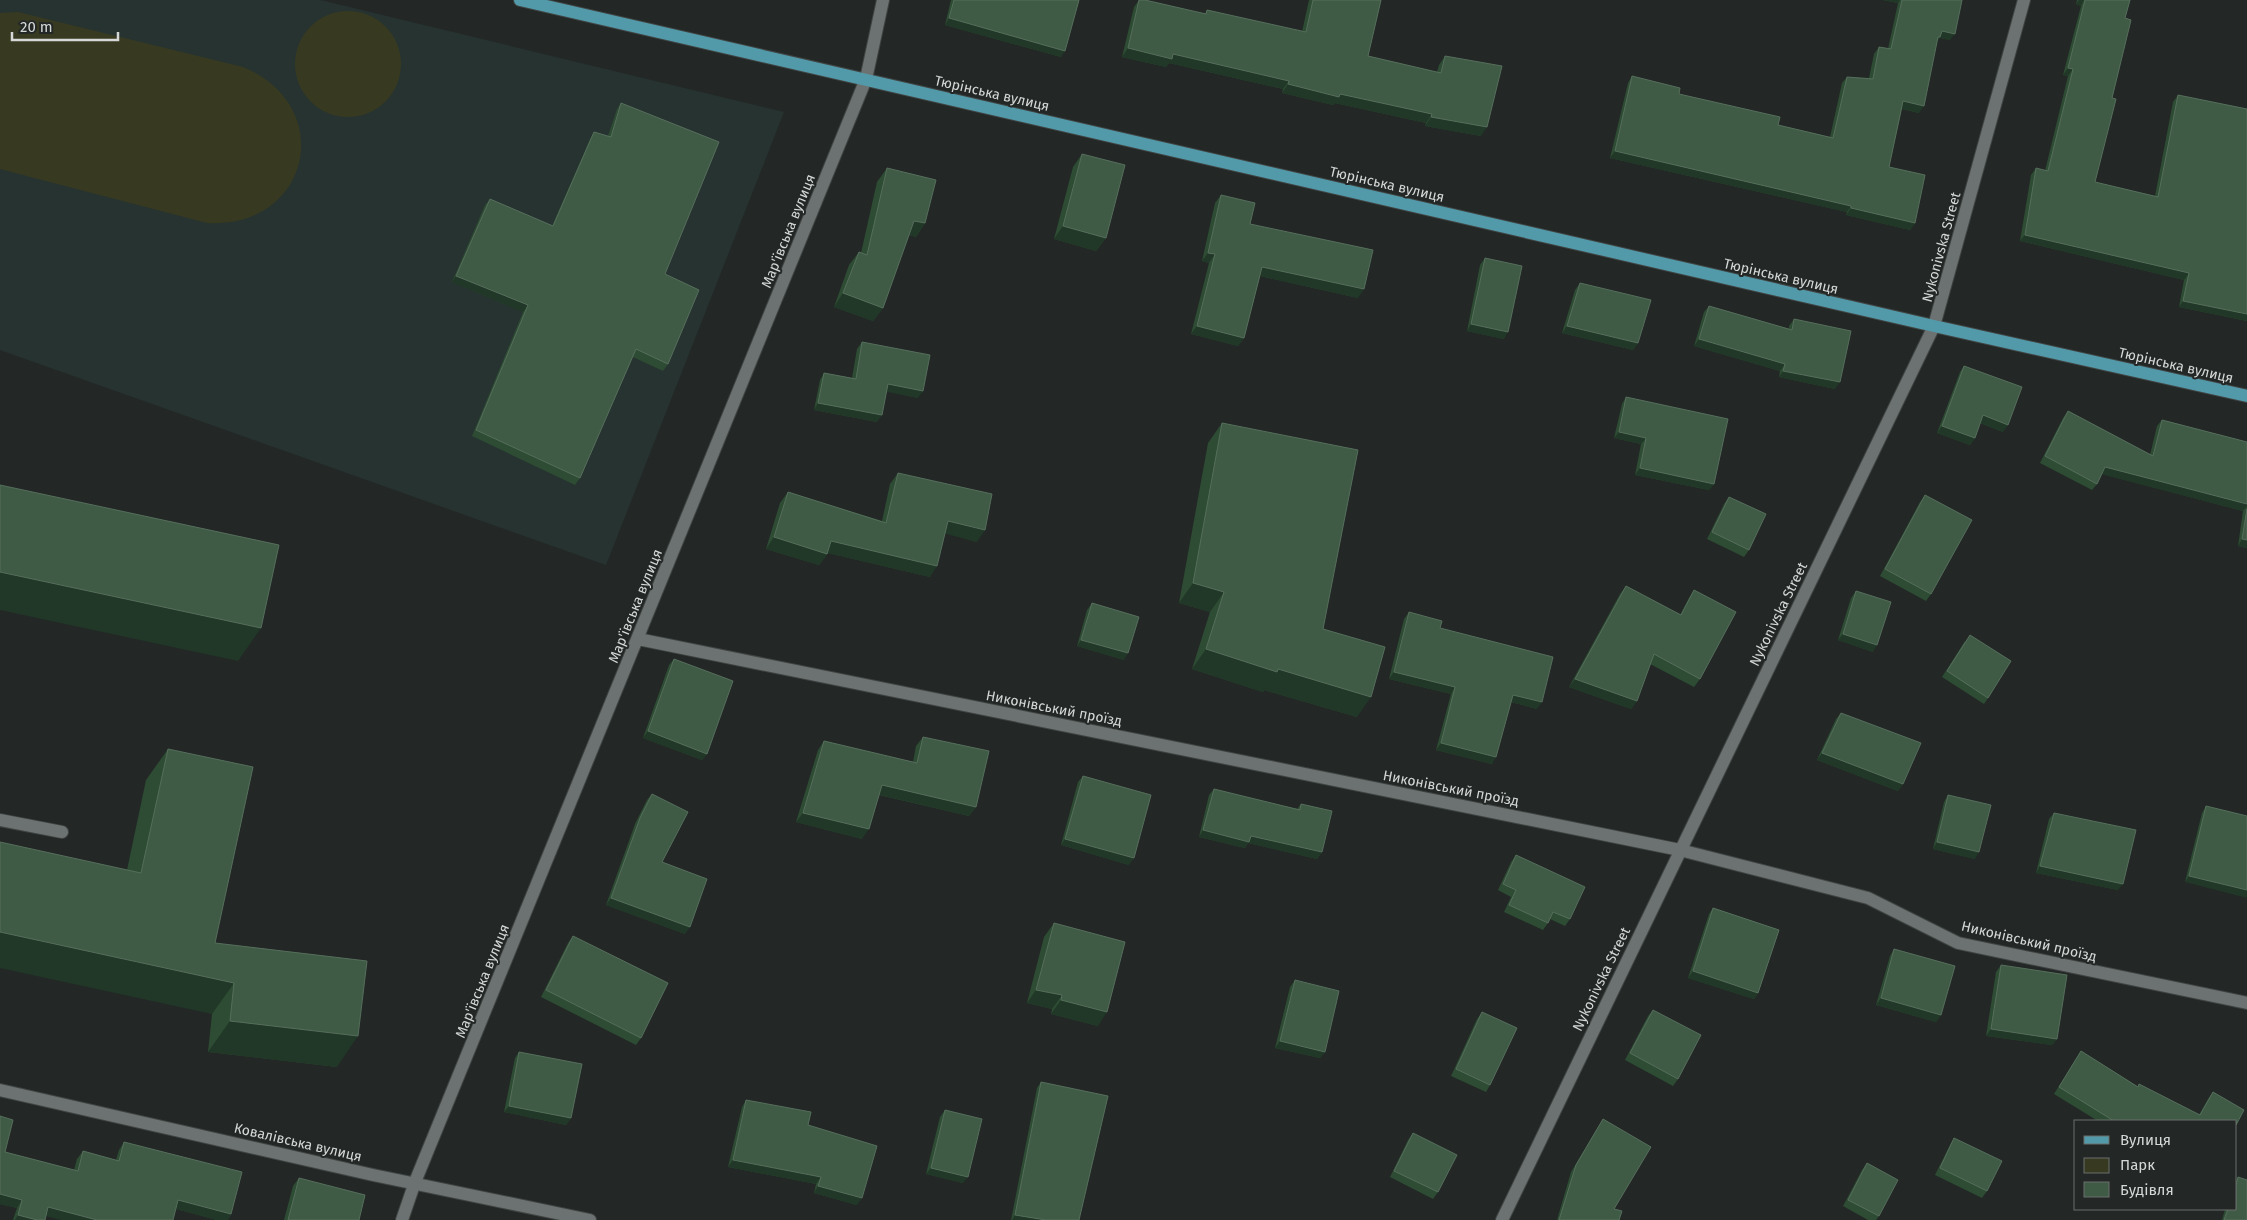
<svg xmlns="http://www.w3.org/2000/svg" width="2247" height="1220" font-family="'Fira Sans',sans-serif">
<style>
.built{fill:#273331}
.green{fill:#373a21}
.lines{fill:none;stroke-linecap:round;stroke-linejoin:round}
.minor-casing{stroke:#404544;stroke-width:14}
.major-casing{stroke:#404544;stroke-width:14}
.minor{stroke:#6c7271;stroke-width:12}
.major{stroke:#529aaa;stroke-width:12}
.wall{fill:#2d4c33}
.shaded-wall{fill:#213727}
.building{fill:#3f5b45;stroke:#566e5c}
.labels{text-anchor:middle;stroke-width:4;stroke-linejoin:round;paint-order:stroke}
.street-label{font-size:14px;fill:#d5d8d7;stroke:#232827}
</style>
<rect width="100%" height="100%" fill="#232827"/>
<path class="built" d="M0,0H320L784,112L606,565L0,350Z"/>
<path class="green" d="M295 64a53 53 0 1 1 106 0a53 53 0 1 1-106 0Z
M18,12L243,67C338,106 310,229 207,223L0,169V13Z"/>
<g class="lines">
<defs>
<path id="minor" d="M638,639L1680,850L1868,898L1958,943L2247,1003
M0,820L62,832
M0,1090L373,1175L590,1220
M402,1220L415,1182L866,79L883,0
M1502,1220L1934,326L2024,0"/>
<path id="major" d="M520,0L1934,326L2247,396"/>
</defs>
<use href="#minor" class="minor-casing"/>
<use href="#major" class="major-casing"/>
<use href="#minor" class="minor"/>
<use href="#major" class="major"/>
</g>
<path class="wall" d="M951,0H1079L1061,57L945,25Z
M1139,0H1145L1205,14L1207,10L1302,32L1309,0H1381L1368,56L1437,72L1439,65L1445,56L1481,136L1425,126L1426,123L1335,103L1333,105L1282,93L1283,89L1169,63L1166,67L1122,57L1134,7Z
M1883,0H1962L1950,40L1940,38L1937,41L1919,113L1902,109L1889,167L1915,223L1910,230L1846,215L1847,212L1610,158L1628,83L1632,76L1679,94L1778,125L1830,137L1842,83L1847,77L1869,78L1874,54L1879,47L1888,49L1898,3Z
M2077,0H2130L2125,18L2112,98L2095,182L2155,196L2173,102L2178,95L2247,109V321L2179,307L2184,280L2020,241L2031,175L2036,168L2045,171L2068,76L2063,75L2081,6L2076,4Z
M621,103L665,274L668,364L663,371L633,357L580,478L575,485L472,436L523,312L452,282L485,205L490,199L552,226L590,139L594,132L608,136L617,109Z
M1082,154L1106,238L1096,251L1054,239L1073,167Z
M887,168L925,223L916,237L909,235L883,308L873,321L834,307L849,265L859,252L861,253L877,182Z
M1221,195L1250,224L1358,298L1260,276L1244,338L1238,346L1191,334L1209,263L1202,261L1215,203Z
M1485,258L1504,339L1467,331L1480,265Z
M1580,283L1638,343L1633,350L1562,333L1575,290Z
M1709,306L1789,329V326L1794,319L1835,389L1779,377L1780,371L1694,346L1704,312Z
M862,342L918,398L886,391L877,422L814,410L820,380L824,373L852,378L857,349Z
M1964,366L2003,432L1980,423L1975,438L1970,445L1937,433L1960,372Z
M1626,397L1714,484L1709,490L1635,475L1641,444L1614,438L1622,404Z
M2068,411L2150,455L2157,426L2162,420L2247,442V548L2238,546L2243,511L2102,474L2097,484L2092,490L2040,463L2063,418Z
M1222,423L1323,629L1357,717L1264,690L1263,692L1192,669L1210,612L1179,603L1208,443Z
M898,473L977,542L945,533L930,577L828,553L819,565L766,549L780,503L788,492L882,521L890,484Z
M1925,495L1931,594L1926,601L1880,576L1920,502Z
M1729,497L1749,550L1744,557L1707,539L1724,504Z
M1626,586L1680,615L1689,598L1694,590L1700,679L1694,687L1650,664L1637,701L1631,709L1569,687L1620,594Z
M1856,591L1873,652L1838,640L1851,598Z
M1092,603L1124,660L1077,646L1087,610Z
M1409,612L1440,628L1537,709L1511,702L1492,764L1436,750L1451,694L1389,679L1404,619Z
M1965,641L1988,698L1984,704L1942,677Z
M674,659L707,754L702,760L643,738L669,665Z
M1841,713L1903,784L1898,791L1817,760L1836,719Z
M923,737L976,807L969,816L879,795L862,839L796,822L818,750L824,741L913,762L916,746Z
M168,749L215,943L337,1067L208,1052L212,1014L127,870L146,780Z
M1083,776L1129,865L1061,845L1078,782Z
M1214,789L1297,809L1301,804L1322,852L1317,859L1248,843L1245,848L1199,837L1209,795Z
M652,794L662,862L685,934L606,905L635,824L647,800Z
M1948,795L1975,859L1933,849L1944,802Z
M2206,806L2247,816L2185,882L2202,813Z
M2054,813L2118,890L2036,873L2049,819Z
M1516,855L1570,919L1565,926L1550,919L1548,923L1543,930L1504,912L1511,897L1498,890L1511,862Z
M1713,908L1758,993L1754,999L1688,978L1709,914Z
M1054,923L1098,1026L1051,1014L1052,1009L1027,1003L1044,937Z
M573,936L641,1038L636,1045L541,997L568,943Z
M1894,949L1941,1015L1936,1022L1876,1005L1890,956Z
M2001,965L2057,1039L2052,1045L1986,1036L1996,972Z
M1295,980L1325,1052L1320,1058L1275,1048L1290,987Z
M1653,1010L1678,1079L1673,1086L1625,1060L1648,1016Z
M1482,1012L1490,1085L1486,1092L1451,1076L1477,1019Z
M2081,1051L2138,1087L2199,1115L2208,1099L2213,1092L2236,1121H2098L2054,1094Z
M519,1052L571,1118L566,1125L504,1112L515,1058Z
M1041,1082L1079,1220H1011L1037,1088Z
M746,1100L808,1125L857,1205L814,1193L816,1184L728,1167L742,1107Z
M945,1110L963,1183L926,1174L940,1117Z
M0,1116L5,1152L74,1170L77,1159L83,1151L116,1160L119,1150L124,1142L231,1214L228,1220H217L176,1209L46,1216L45,1220H13L17,1208L0,1204Z
M1603,1119L1614,1209L1619,1220H1557L1571,1172Z
M1413,1133L1438,1192L1433,1199L1390,1177L1408,1140Z
M1954,1138L1987,1191L1982,1198L1935,1175L1950,1145Z
M1867,1163L1879,1216L1876,1220H1868L1843,1206L1862,1170Z
M2238,1177L2247,1220H2222L2225,1209H2236V1180Z
M299,1178L359,1220H284L293,1186Z"/>
<path class="shaded-wall" d="M1883,0H1900L1898,3Z
M2079,0H2084L2081,6L2076,4Z
M949,18L1065,51L1061,57L945,25Z
M1942,31L1955,34L1950,40L1940,38L1935,44Z
M1128,48L1173,54L1289,81L1283,89L1169,63L1166,67L1122,57Z
M2068,68L2073,69L2068,76L2063,75Z
M1288,84L1340,94L1432,114L1426,123L1335,103L1333,105L1282,93Z
M1903,101L1924,106L1919,113L1899,108Z
M1431,117L1487,127L1481,136L1425,126Z
M1615,151L1851,206L1847,212L1610,158Z
M1851,208L1915,223L1910,230L1846,215Z
M914,221L925,223L916,237L905,234Z
M1063,226L1106,238L1096,251L1054,239Z
M2025,235L2189,273L2184,280L2020,241Z
M1208,253L1215,254L1209,263L1202,261Z
M1262,267L1364,289L1358,298L1256,275Z
M456,276L528,305L523,312L452,282Z
M843,293L883,308L873,321L834,307Z
M2183,301L2247,314V321L2179,307Z
M1471,324L1508,332L1504,339L1467,331Z
M1197,326L1244,338L1238,346L1191,334Z
M1567,326L1638,343L1633,350L1562,333Z
M1699,339L1785,364L1780,371L1694,346Z
M1783,371L1840,382L1835,389L1779,377Z
M888,384L923,391L918,398L883,391Z
M818,403L882,415L877,422L814,410Z
M1983,415L2008,425L2003,432L1978,422Z
M1942,426L1975,438L1970,445L1937,433Z
M1619,432L1646,438L1641,444L1614,438Z
M2105,467L2247,504V506L2243,511L2101,474Z
M1640,468L1714,484L1709,490L1635,475Z
M948,521L985,530L977,542L940,532Z
M774,537L827,554L819,565L766,549Z
M2242,539L2247,540V548L2238,546Z
M831,541L937,566L930,577L823,552Z
M0,572L261,628L238,661L0,610Z
M1193,583L1224,592L1210,612L1179,603Z
M1843,634L1877,645L1873,652L1838,640Z
M1081,640L1128,653L1124,660L1077,646Z
M1206,649L1278,669L1371,697L1357,717L1264,690L1263,692L1192,669Z
M1394,672L1455,687L1451,694L1389,679Z
M1575,679L1637,701L1631,709L1569,687Z
M1513,695L1542,702L1537,709L1508,701Z
M648,731L707,754L702,760L643,738Z
M1441,743L1496,757L1492,764L1436,750Z
M1822,753L1903,784L1898,791L1817,760Z
M882,785L976,807L969,816L876,794Z
M803,813L869,829L862,839L796,822Z
M1203,830L1251,836L1322,852L1317,859L1248,843L1245,848L1199,837Z
M1065,839L1134,858L1129,865L1061,845Z
M1937,842L1979,852L1975,859L1933,849Z
M2040,866L2123,884L2118,890L2036,873Z
M2189,876L2247,890V898L2185,882Z
M611,898L690,927L685,934L606,905Z
M0,932L234,983L212,1014L0,968Z
M1693,971L1758,993L1754,999L1688,978Z
M1036,990L1062,995L1052,1009L1027,1003Z
M1881,998L1941,1015L1936,1022L1876,1005Z
M1061,1000L1107,1012L1098,1026L1051,1014Z
M230,1021L358,1036L337,1067L208,1052Z
M1991,1029L2057,1039L2052,1045L1986,1036Z
M1280,1041L1325,1052L1320,1058L1275,1048Z
M509,1106L571,1118L566,1125L504,1112Z
M733,1160L821,1177L816,1184L728,1167Z
M931,1168L968,1177L963,1183L926,1174Z
M818,1186L862,1198L857,1205L814,1193Z
M0,1194L22,1200L17,1208L0,1204Z
M178,1200L231,1214L228,1220H217L172,1208Z
M48,1207L97,1220H61L42,1215Z
M18,1215L37,1220H15Z
M1015,1215L1046,1220H1012Z"/>
<path class="building" d="M954,0H1079L1065,51L949,18Z
M1139,0H1145L1206,14L1207,10L1306,32L1313,0H1381L1368,56L1441,73L1445,56L1502,66L1487,127L1431,117L1432,114L1340,94L1339,97L1288,84L1289,81L1173,54L1172,59L1128,48Z
M1902,0H1962L1955,34L1942,31L1940,37H1938L1924,106L1903,101L1889,167L1925,175L1915,223L1851,208V206L1615,151L1632,76L1680,88L1679,94L1780,117L1778,125L1833,138L1847,77L1873,79L1879,47L1891,49Z
M2085,0H2130L2125,18L2131,20L2112,98L2116,99L2095,182L2158,197L2178,95L2247,109V314L2183,301L2189,273L2025,235L2036,168L2048,171L2073,69L2068,68Z
M621,103L719,142L665,274L699,290L668,364L636,349L580,478L476,430L528,305L456,276L490,199L553,226L594,132L611,137Z
M1082,154L1125,165L1106,238L1063,226Z
M887,168L936,180L925,223L914,221L883,308L843,293L859,252L867,255Z
M1221,195L1255,203L1250,224L1373,250L1364,289L1262,267L1244,338L1197,326L1215,254L1208,253Z
M1485,258L1522,266L1508,332L1471,324Z
M1580,283L1651,300L1638,343L1567,326Z
M1709,306L1792,330L1794,319L1851,331L1840,382L1783,371L1785,364L1699,339Z
M862,342L930,355L923,391L888,384L882,415L818,403L824,373L856,379Z
M1964,366L2022,387L2008,425L1983,415L1975,438L1942,426Z
M1626,397L1728,419L1714,484L1640,468L1646,438L1619,432Z
M2068,411L2153,456L2162,420L2247,442V504L2105,467L2097,484L2045,456Z
M1222,423L1358,450L1323,629L1385,647L1371,697L1278,669L1277,672L1206,649L1224,592L1193,583Z
M898,473L992,494L985,530L948,521L937,566L831,541L827,554L774,537L788,492L886,523Z
M0,485L279,545L261,628L0,572Z
M1925,495L1972,520L1931,594L1885,569Z
M1729,497L1766,514L1749,550L1712,532Z
M2247,509V540L2242,539Z
M1626,586L1681,615L1694,590L1736,612L1700,679L1654,654L1637,701L1575,679Z
M1856,591L1891,602L1877,645L1843,634Z
M1092,603L1139,617L1128,653L1081,640Z
M1409,612L1442,621L1440,628L1553,657L1542,702L1513,695L1496,757L1441,743L1455,687L1394,672Z
M1970,635L2011,661L1988,698L1947,671Z
M674,659L733,681L707,754L648,731Z
M1841,713L1921,743L1903,784L1822,753Z
M923,737L989,751L976,807L882,785L869,829L803,813L824,741L917,763Z
M168,749L253,767L215,943L367,961L358,1036L230,1021L234,983L0,932V842L141,873Z
M1083,776L1151,795L1134,858L1065,839Z
M1214,789L1300,810L1301,804L1332,811L1322,852L1251,836L1249,842L1203,830Z
M652,794L688,812L662,862L707,879L690,927L611,898L640,818Z
M1948,795L1991,805L1979,852L1937,842Z
M2206,806L2247,816V890L2189,876Z
M2054,813L2136,830L2123,884L2040,866Z
M1516,855L1585,887L1570,919L1553,912L1548,923L1509,905L1516,890L1503,884Z
M1713,908L1779,930L1758,993L1693,971Z
M1054,923L1125,942L1107,1012L1061,1000L1062,995L1036,990Z
M573,936L668,983L641,1038L546,990Z
M1894,949L1955,966L1941,1015L1881,998Z
M2001,965L2067,975L2057,1039L1991,1029Z
M1295,980L1339,991L1325,1052L1280,1041Z
M1653,1010L1701,1035L1678,1079L1630,1053Z
M1482,1012L1517,1028L1490,1085L1456,1069Z
M2081,1051L2138,1087L2139,1084L2200,1115L2213,1092L2244,1110L2236,1125V1121H2114L2059,1087Z
M519,1052L582,1064L571,1118L509,1106Z
M1041,1082L1108,1096L1079,1220H1046L1015,1215Z
M746,1100L811,1112L808,1125L877,1146L862,1198L818,1186L821,1177L733,1160Z
M945,1110L982,1119L968,1177L931,1168Z
M0,1116L13,1120L5,1152L78,1171L83,1151L119,1161L124,1142L242,1172L231,1214L178,1200L173,1220H97L48,1207L45,1220H37L18,1215L22,1200L0,1194Z
M1603,1119L1651,1147L1614,1209L1622,1211L1619,1220H1559L1576,1165Z
M1413,1133L1457,1155L1438,1192L1394,1171Z
M1954,1138L2002,1161L1987,1191L1940,1168Z
M1867,1163L1898,1180L1879,1216L1848,1200Z
M2238,1177L2247,1180V1220H2224L2228,1209H2236V1185Z
M299,1178L365,1195L359,1220H288Z"/>
<g class="labels">
<g class="street-label">
<text transform="translate(992 93) rotate(13)" y="5">Тюрінська вулиця</text>
<text transform="translate(1387 184) rotate(13)" y="5">Тюрінська вулиця</text>
<text transform="translate(788 231) rotate(-68)" y="5">Мар'ївська вулиця</text>
<text transform="translate(1941 247) rotate(-75)" y="5">Nykonivska Street</text>
<text transform="translate(1781 276) rotate(13)" y="5">Тюрінська вулиця</text>
<text transform="translate(2176 365) rotate(13)" y="5">Тюрінська вулиця</text>
<text transform="translate(635 606) rotate(-68)" y="5">Мар'ївська вулиця</text>
<text transform="translate(1778 614) rotate(-64)" y="5">Nykonivska Street</text>
<text transform="translate(1054 708) rotate(11)" y="5">Никонівський проїзд</text>
<text transform="translate(1451 788) rotate(11)" y="5">Никонівський проїзд</text>
<text transform="translate(2029 941) rotate(13)" y="5">Никонівський проїзд</text>
<text transform="translate(1601 979) rotate(-64)" y="5">Nykonivska Street</text>
<text transform="translate(482 981) rotate(-68)" y="5">Мар'ївська вулиця</text>
<text transform="translate(298 1142) rotate(13)" y="5">Ковалівська вулиця</text>
</g>
</g>
<rect x="2074" y="1120" width="162" height="90" fill="#232827" stroke="#6a6e6d"/>
<rect x="2084" y="1136" width="25" height="8" fill="#529aaa" stroke="#6a6e6d"/>
<text x="2120" y="1145" font-size="15" fill="#d5d8d7">Вулиця</text>
<rect x="2084" y="1158" width="25" height="15" fill="#373a21" stroke="#6a6e6d"/>
<text x="2120" y="1170" font-size="15" fill="#d5d8d7">Парк</text>
<rect x="2084" y="1182" width="25" height="15" fill="#3f5b45" stroke="#6a6e6d"/>
<text x="2120" y="1195" font-size="15" fill="#d5d8d7">Будівля</text>
<path d="M12 32v8h106v-8" fill="none" stroke="#d5d8d7" stroke-width="2.5"/>
<text x="20" y="32" font-size="15" fill="#d5d8d7" stroke="#232827" stroke-width="4" paint-order="stroke">20 m</text>
</svg>
